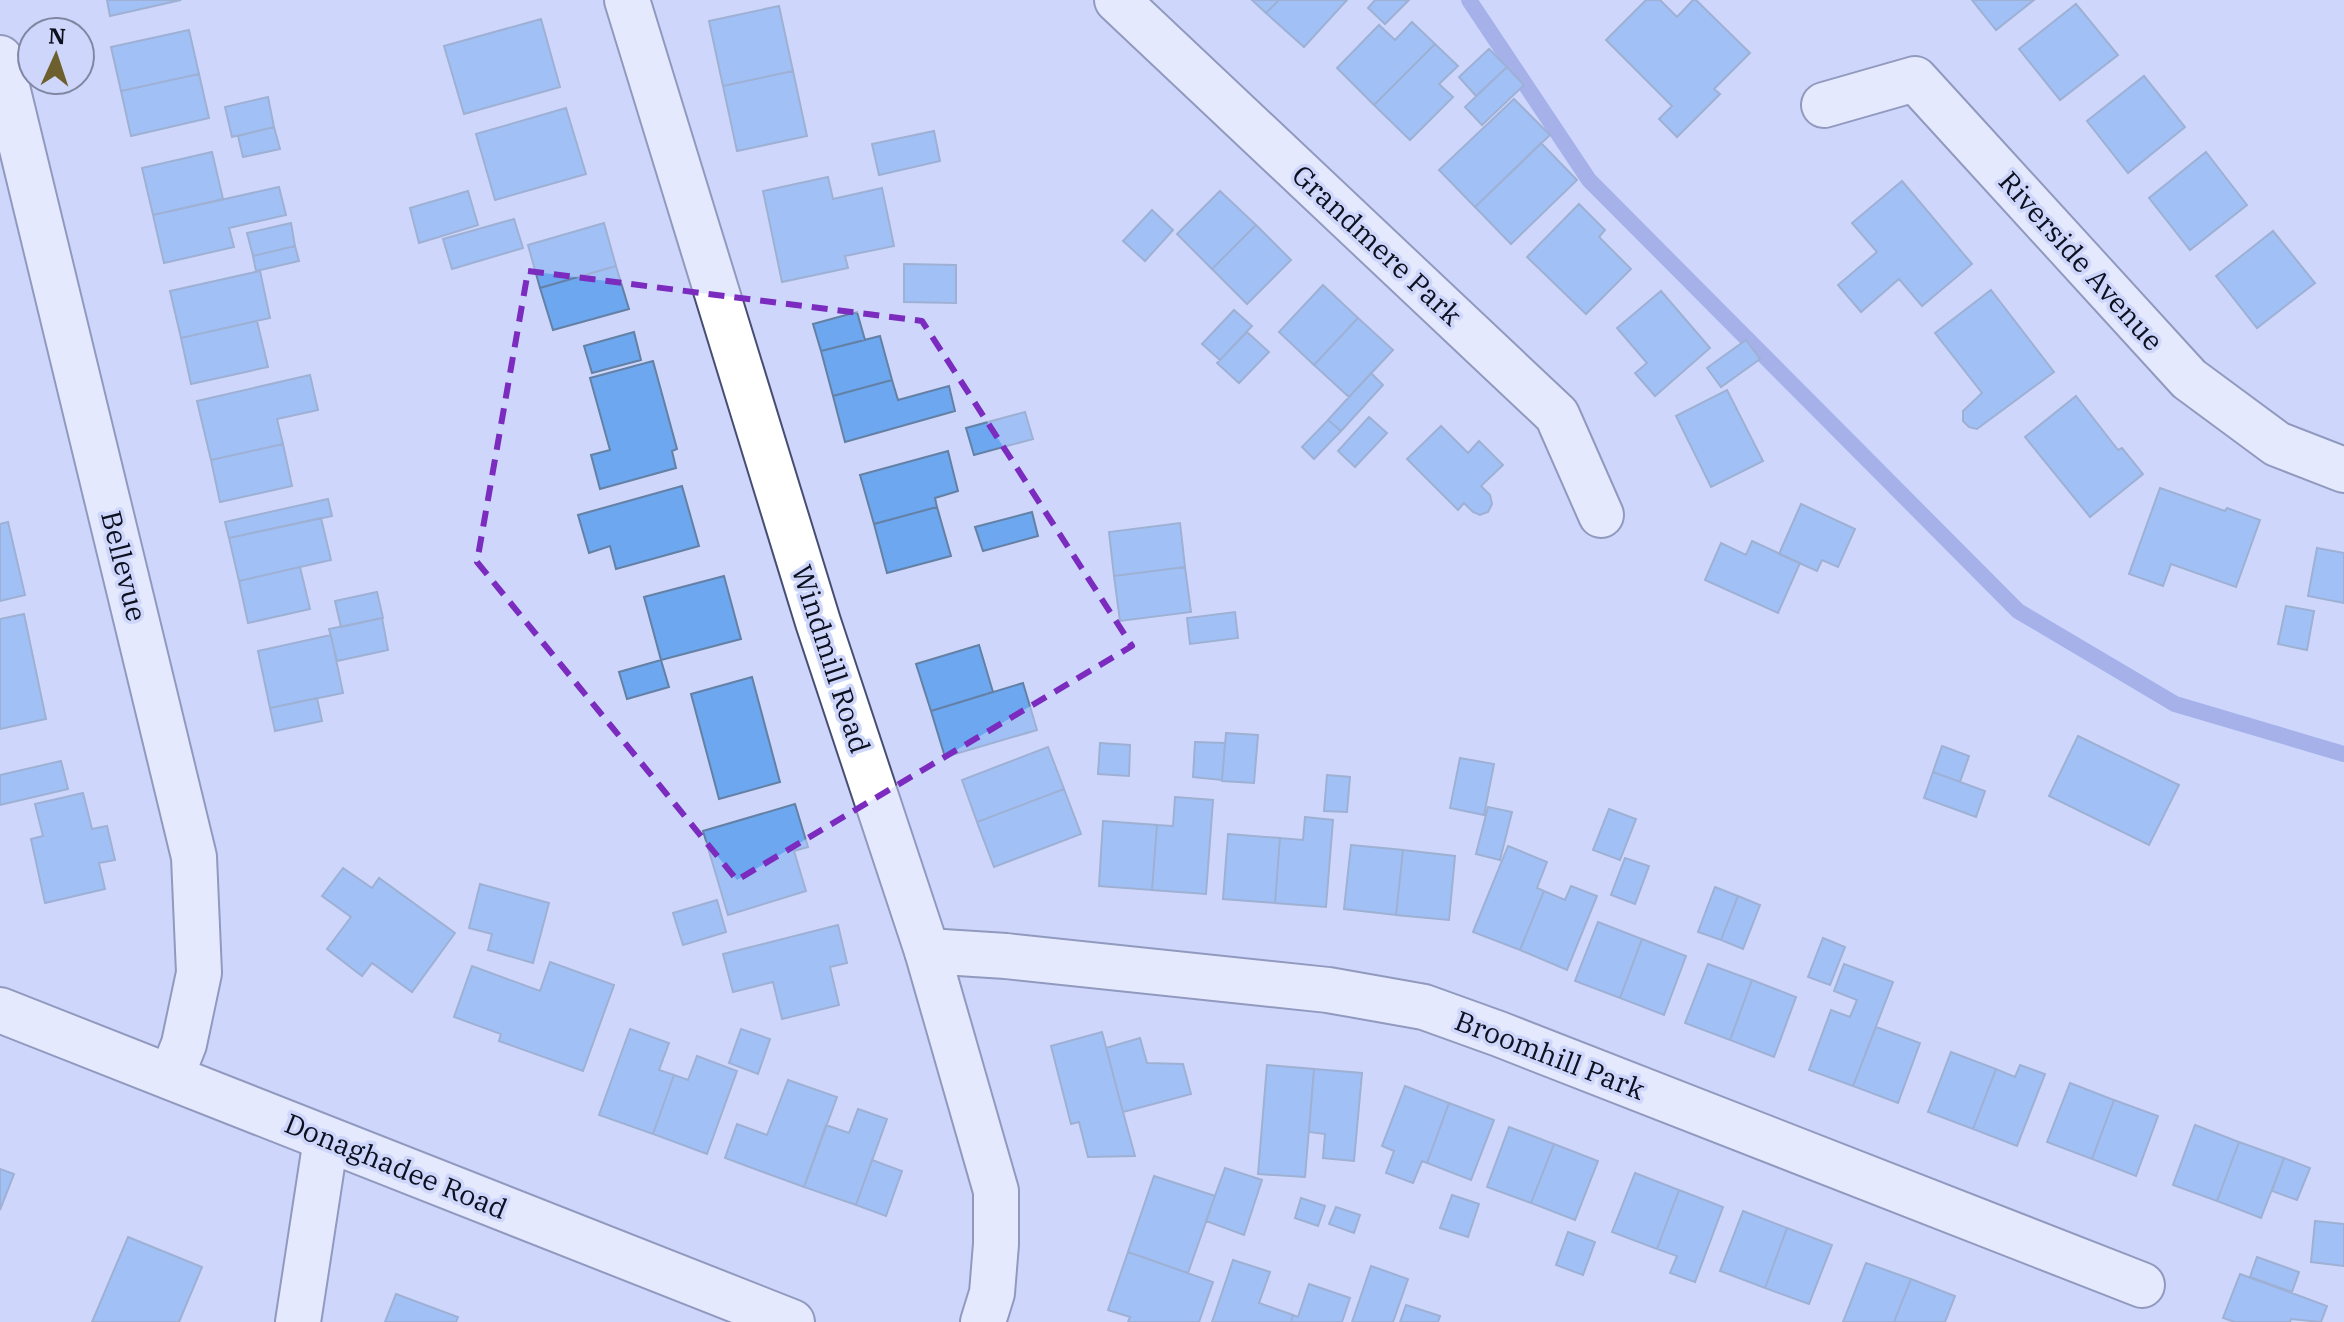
<svg xmlns="http://www.w3.org/2000/svg" width="2344" height="1322" font-family="'IBM Plex Serif',serif">
<style>
.lines{fill:none;stroke-linecap:round;stroke-linejoin:round}
.stream{stroke:#7584d6;stroke-width:16}
.building{fill:#6ca7f0;stroke:#6480a4;stroke-width:2}
.street-casing{stroke:#474e74;stroke-width:48}
.secondary-casing{stroke:#474e74;stroke-width:48}
.street{stroke:#fff;stroke-width:44}
.secondary{stroke:#fff;stroke-width:44}
.marked{fill:none;stroke:#7b2cbf;stroke-width:6;stroke-dasharray:16 10;stroke-linejoin:round}
.labels{text-anchor:middle;stroke-width:7;stroke-linejoin:round;paint-order:stroke}
.street-label{font-size:28px;fill:#0d101f;stroke:#ced7fb}
</style>
<rect width="100%" height="100%" fill="#ced7fb"/>
<g class="lines">
<path class="stream" d="M1469,0L1589,180L2018,611L2175,704L2344,754"/>
</g>
<path class="building" d="M107,0H181L110,16Z
M1252,0H1279L1266,13Z
M1279,0H1347L1304,47L1266,13Z
M1375,0H1409L1385,24L1368,8Z
M1646,0H1660L1677,17L1693,0H1696L1750,53L1714,89L1720,94L1677,137L1659,119L1672,106L1606,40Z
M1972,0H2034L1996,30Z
M2076,4L2118,55L2060,100L2019,49Z
M779,6L793,71L723,86L709,21Z
M541,19L560,87L464,114L444,46Z
M1412,22L1435,44L1374,105L1337,68L1379,25L1395,40Z
M189,30L199,74L121,91L111,47Z
M1435,44L1458,66L1439,84L1453,97L1410,140L1374,105Z
M1489,49L1507,67L1476,96L1459,77Z
M1507,67L1524,85L1482,125L1465,107Z
M793,71L807,136L737,151L723,86Z
M199,74L209,118L131,136L121,91Z
M2144,76L2185,127L2128,173L2087,121Z
M268,97L274,127L232,137L225,107Z
M1514,99L1550,135L1475,207L1439,170Z
M566,108L586,174L495,200L476,134Z
M274,127L280,149L243,157L238,136Z
M934,131L940,161L879,175L872,144Z
M1541,143L1577,180L1511,244L1475,207Z
M212,152L223,199L153,215L142,168Z
M2206,152L2247,205L2190,250L2149,198Z
M828,177L833,199L882,188L894,246L845,256L848,268L782,282L763,191Z
M1902,181L1972,264L1922,306L1899,279L1861,312L1838,285L1877,252L1852,223Z
M279,187L286,215L229,228L234,247L164,263L153,215Z
M468,191L478,225L419,243L410,208Z
M1220,191L1256,225L1212,269L1177,234Z
M1579,204L1605,230L1599,237L1631,269L1586,314L1527,257Z
M1152,210L1173,230L1145,261L1123,241Z
M514,219L523,248L452,269L443,239Z
M291,223L295,246L253,256L247,233Z
M604,223L616,266L540,288L528,245Z
M1256,225L1291,260L1247,304L1212,269Z
M2273,231L2315,283L2257,328L2216,276Z
M295,246L299,261L256,271L253,256Z
M904,264L956,265V303L904,302Z
M616,266L629,309L553,330L540,288Z
M260,271L270,318L181,338L170,291Z
M1323,285L1358,318L1314,365L1279,332Z
M1991,290L2054,372L1977,429L1969,427L1963,421V411L1982,393L1935,333Z
M1661,291L1710,348L1655,396L1635,373L1647,363L1617,328Z
M1234,310L1252,326L1220,360L1202,344Z
M857,312L865,340L821,351L813,324Z
M1358,318L1393,350L1349,397L1314,365Z
M257,321L268,367L191,384L181,338Z
M634,332L641,360L592,373L584,346Z
M1247,332L1269,352L1239,383L1217,363Z
M880,336L892,380L833,396L821,351Z
M1746,340L1760,359L1721,387L1707,368Z
M653,361L677,449L672,451L676,468L600,489L591,455L610,450L590,378Z
M1371,373L1383,385L1341,431L1328,420Z
M310,375L318,410L277,419L283,444L211,460L197,401Z
M892,380L898,400L949,386L955,411L845,442L833,396Z
M1727,390L1763,461L1711,487L1676,416Z
M2076,396L2118,450L2122,448L2143,474L2090,517L2025,437Z
M1025,412L1033,439L974,455L966,428Z
M1369,417L1387,433L1355,467L1338,451Z
M1328,420L1341,431L1314,459L1302,447Z
M1441,426L1468,453L1479,441L1503,465L1481,486L1490,495L1492,504L1488,512L1480,515L1473,512L1464,503L1458,510L1407,459Z
M283,444L292,486L220,502L211,460Z
M948,451L958,491L935,498L937,507L874,524L860,475Z
M682,486L699,546L616,569L610,546L589,553L578,515Z
M2160,488L2225,511L2227,508L2260,520L2236,587L2171,564L2163,586L2129,574Z
M328,499L332,516L229,538L225,522Z
M1801,504L1855,529L1838,567L1822,560L1817,571L1779,554Z
M937,507L951,556L887,573L874,524Z
M1032,512L1038,536L983,551L975,527Z
M321,518L331,560L239,581L229,538Z
M8,522L25,595L0,601V524Z
M1180,523L1185,567L1114,576L1109,532Z
M1752,541L1800,563L1778,613L1705,580L1721,543L1746,555Z
M2317,548L2344,553V603L2308,596Z
M300,567L310,609L248,623L239,581Z
M1185,567L1191,612L1120,621L1114,576Z
M724,576L741,639L661,660L644,597Z
M377,592L383,618L341,627L335,601Z
M2286,606L2314,611L2307,650L2278,644Z
M1235,612L1238,638L1190,644L1187,618Z
M24,614L46,719L0,729V619Z
M382,618L388,650L337,661L329,629Z
M331,635L343,693L270,708L258,651Z
M979,645L993,692L931,711L916,664Z
M661,660L669,687L627,699L619,672Z
M752,677L780,782L719,799L691,694Z
M1023,683L1037,730L945,757L931,711Z
M317,698L322,721L275,731L270,708Z
M1226,733L1258,735L1254,783L1222,781Z
M2078,736L2179,785L2149,845L2049,796Z
M1195,742L1225,743L1222,780L1193,777Z
M1100,743L1130,745L1129,776L1098,774Z
M1942,746L1969,756L1960,782L1933,772Z
M1048,747L1064,789L977,822L962,780Z
M1460,758L1494,764L1484,815L1450,808Z
M61,761L68,789L0,805V775Z
M1933,772L1985,791L1976,817L1924,798Z
M1327,775L1350,777L1347,812L1324,811Z
M1064,789L1081,834L994,867L977,822Z
M83,793L92,829L107,826L115,860L99,863L105,889L45,903L31,839L43,836L35,804Z
M1175,797L1213,800L1206,894L1152,890L1157,825L1173,826Z
M795,804L808,847L794,851L806,891L728,915L703,831Z
M1488,807L1512,812L1500,860L1476,854Z
M1609,809L1636,819L1620,860L1593,850Z
M1305,817L1333,820L1326,907L1275,903L1280,838L1303,840Z
M1103,821L1157,825L1152,890L1099,886Z
M1228,834L1280,838L1275,903L1223,899Z
M1351,845L1403,850L1396,915L1344,909Z
M1508,846L1547,862L1537,888L1544,891L1520,950L1473,932Z
M1403,850L1455,856L1449,920L1396,915Z
M1625,858L1649,866L1635,904L1611,895Z
M343,868L372,888L379,878L455,933L412,992L372,963L362,976L327,949L351,917L322,896Z
M480,884L549,903L533,963L488,950L492,934L469,928Z
M1571,886L1597,896L1567,970L1520,950L1544,891L1565,900Z
M1715,887L1738,896L1721,940L1698,932Z
M1738,896L1760,905L1743,949L1721,940Z
M717,900L726,932L683,945L673,913Z
M1598,922L1642,939L1620,998L1575,981Z
M838,925L847,963L830,967L839,1005L782,1019L773,982L733,992L723,954Z
M1823,938L1845,947L1830,985L1808,977Z
M1642,939L1686,956L1664,1015L1620,998Z
M550,962L614,985L583,1071L499,1041L501,1034L454,1017L472,966L540,991Z
M1708,964L1752,980L1730,1040L1685,1023Z
M1844,964L1893,982L1853,1086L1809,1070L1831,1010L1850,1017L1857,1000L1834,991Z
M1752,980L1796,997L1774,1057L1730,1040Z
M1876,1027L1920,1043L1898,1103L1853,1086Z
M630,1029L669,1043L659,1070L674,1075L653,1134L599,1115Z
M741,1029L770,1039L758,1074L729,1063Z
M1102,1032L1123,1112L1135,1156L1088,1157L1079,1122L1071,1124L1051,1046Z
M1140,1038L1147,1063L1183,1064L1191,1094L1123,1112L1106,1048Z
M1951,1052L1996,1069L1973,1129L1928,1112Z
M697,1056L737,1071L707,1154L653,1134L674,1075L688,1080Z
M1267,1065L1314,1069L1305,1177L1258,1174Z
M2020,1065L2045,1074L2017,1146L1973,1129L1996,1069L2015,1077Z
M1314,1069L1362,1073L1354,1161L1323,1158L1325,1134L1309,1132Z
M788,1080L837,1097L804,1187L725,1158L737,1124L767,1135Z
M2070,1083L2114,1100L2092,1159L2047,1142Z
M1405,1086L1449,1103L1427,1163L1422,1161L1413,1183L1386,1173L1394,1151L1382,1146Z
M2114,1100L2158,1116L2136,1176L2092,1159Z
M1449,1103L1494,1120L1471,1180L1427,1163Z
M858,1109L887,1119L856,1205L804,1187L826,1125L849,1133Z
M2195,1125L2239,1142L2217,1201L2173,1185Z
M1509,1127L1554,1144L1531,1203L1487,1187Z
M2239,1142L2284,1158L2261,1218L2217,1201Z
M1554,1144L1598,1161L1575,1220L1531,1203Z
M2284,1158L2310,1168L2297,1200L2272,1191Z
M872,1160L902,1171L886,1216L856,1205Z
M1225,1168L1262,1180L1244,1235L1206,1221Z
M0,1169L14,1174L0,1210Z
M1635,1173L1679,1190L1657,1249L1612,1232Z
M1154,1176L1215,1196L1188,1273L1128,1252Z
M1679,1190L1723,1207L1695,1282L1670,1273L1677,1256L1657,1249Z
M1452,1195L1479,1204L1468,1237L1440,1228Z
M1301,1198L1325,1206L1318,1226L1295,1218Z
M1336,1207L1360,1215L1354,1233L1329,1224Z
M1743,1211L1787,1228L1765,1288L1720,1271Z
M2315,1221L2344,1224V1266L2311,1262Z
M1787,1228L1832,1245L1809,1304L1765,1288Z
M1568,1232L1595,1242L1583,1275L1556,1265Z
M128,1237L202,1267L179,1322H92Z
M1128,1252L1213,1282L1199,1322H1128L1130,1317L1108,1310Z
M2257,1257L2299,1272L2292,1292L2250,1277Z
M1233,1260L1270,1272L1259,1303L1293,1315L1291,1322H1212Z
M1866,1263L1911,1279L1894,1322H1843Z
M1371,1266L1408,1279L1393,1322H1352Z
M2240,1274L2327,1306L2321,1322L2291,1319L2290,1322H2235L2223,1318Z
M1911,1279L1955,1296L1945,1322H1894Z
M1309,1284L1350,1298L1342,1322H1291L1293,1315L1298,1317Z
M396,1294L458,1317L456,1322H385Z
M1406,1305L1440,1316L1438,1322H1400Z"/>
<g class="lines">
<defs>
<path id="street" d="M1117,0L1557,415L1601,515
M0,58L194,857L199,973L184,1044L171,1077
M1824,105L1915,79L2189,379L2277,444L2344,470
M927,951L1006,956L1328,990L1424,1007L1499,1034L2142,1285
M298,1322L326,1139"/>
<path id="secondary" d="M627,0L818,622L927,951L996,1191V1244L992,1293L983,1322
M0,1010L792,1322"/>
</defs>
<use href="#street" class="street-casing"/>
<use href="#secondary" class="secondary-casing"/>
<use href="#street" class="street"/>
<use href="#secondary" class="secondary"/>
</g>
<path d="M0 0H2344V1322H0ZM528,271L922,321L1132,646L737,880L477,562Z" fill="#ced7fb" fill-opacity=".55" fill-rule="evenodd"/>
<path class="marked" d="M528,271L922,321L1132,646L737,880L477,562Z"/>
<g class="labels">
<g class="street-label">
<text transform="translate(1377 245) rotate(43)" y="10">Grandmere Park</text>
<text transform="translate(2081 261) rotate(48)" y="10">Riverside Avenue</text>
<text transform="translate(124 566) rotate(76)" y="10">Bellevue</text>
<text transform="translate(831 659) rotate(72)" y="10">Windmill Road</text>
<text transform="translate(1550 1055) rotate(21)" y="10">Broomhill Park</text>
<text transform="translate(396 1166) rotate(22)" y="10">Donaghadee Road</text>
</g>
</g>
<g transform="translate(56 56) rotate(3)"><circle r="38" fill="#ced7fb" stroke="#8187a3" stroke-width="2"/>
<path d="M0-6L14 30L0 20L-14 30Z" fill="#6e602e"/>
<text y="-12" font-size="22" font-weight="bold" text-anchor="middle" fill="#0d101f">N</text>
</g>
</svg>
